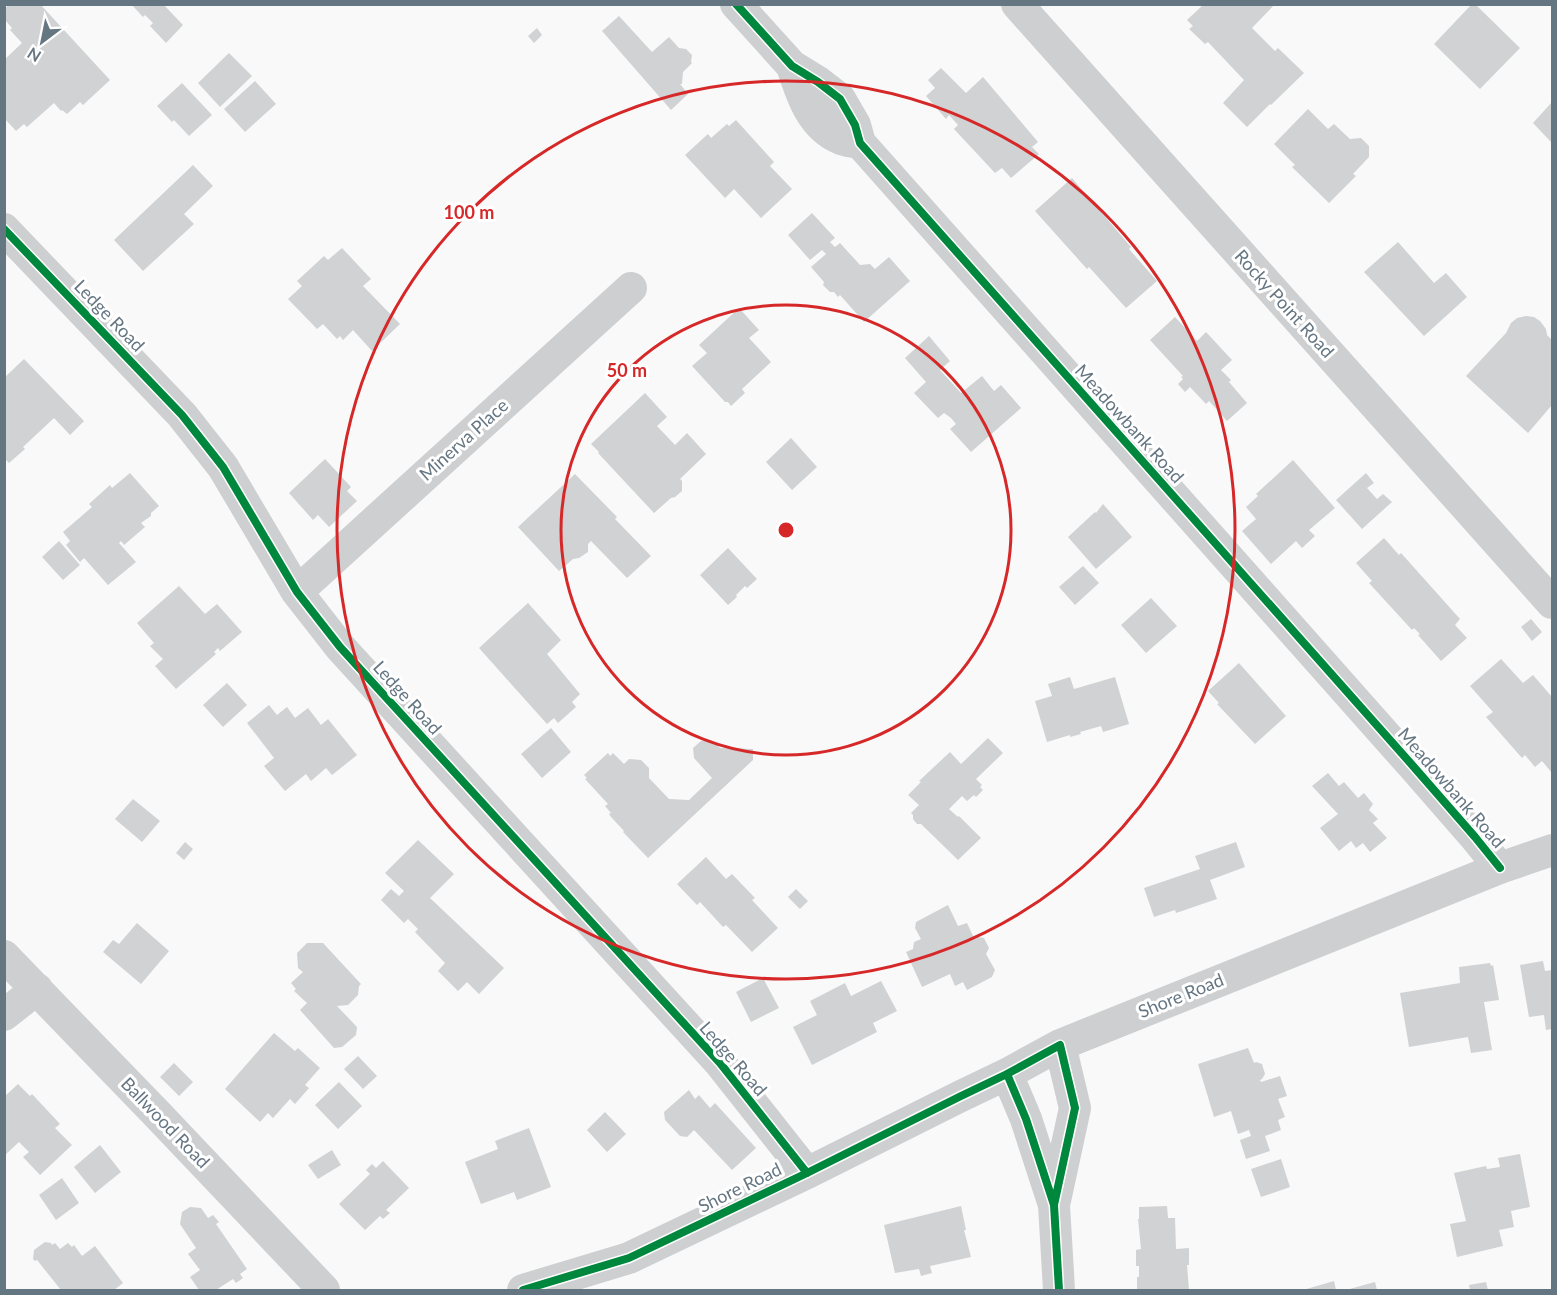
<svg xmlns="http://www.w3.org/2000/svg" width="1557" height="1295" font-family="Lato,sans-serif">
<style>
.building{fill:#d0d2d3}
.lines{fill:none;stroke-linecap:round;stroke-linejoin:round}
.minor{stroke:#cecfd0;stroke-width:32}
.cycleway-casing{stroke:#fff;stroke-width:11}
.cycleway{stroke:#00873e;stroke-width:8}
.ring{fill:none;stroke:#d62828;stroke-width:3}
.labels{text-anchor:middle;stroke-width:6;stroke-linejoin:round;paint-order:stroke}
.street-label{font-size:18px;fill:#657683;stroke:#fff}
.centre{fill:#d62828;stroke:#fff;stroke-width:3}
.ring-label{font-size:18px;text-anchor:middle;font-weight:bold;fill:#d62828;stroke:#fff;stroke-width:6;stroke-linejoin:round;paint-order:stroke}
</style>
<rect width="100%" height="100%" fill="#f9f9f9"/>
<path class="building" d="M9,4H40L110,80L83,105L80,102L67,114L62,110L61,111L54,103L27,127L24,124L16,131L4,118V60L22,43L10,30L12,28L5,20V9Z
M131,4H163L183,25L166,43L150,26L153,23L145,15L143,17Z
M1204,4H1275L1252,28L1275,51L1278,48L1304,73L1271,105L1270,104L1247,127L1223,103L1244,80L1208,42L1205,44L1189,29L1193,26L1187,20Z
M1472,4H1475L1520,48L1480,89L1434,44Z
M619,16L652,52L669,37L679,48L686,49L692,55L691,62L692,63L683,72L682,84H680L688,94L671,110L602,31Z
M537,28L542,35L534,43L528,36Z
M229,53L252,76L220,107L198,83Z
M941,68L966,93L983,77L1038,142L1032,147L1039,154L1011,178L1002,168L995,173L954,129L958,125L949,115L946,119L926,96L935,88L928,80Z
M255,81L276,104L245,132L224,109Z
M182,83L212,115L189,136L174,120L172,122L157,106Z
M1552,102V143L1533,123Z
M1308,109L1328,129L1334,124L1350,139L1361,138L1369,146V157L1353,174L1356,176L1329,203L1292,167L1295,165L1274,144Z
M736,120L774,162L770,166L792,189L761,218L734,189L725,198L685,155L708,134L711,138L727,124L729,126Z
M193,165L213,186L184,214L194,224L143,271L114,240Z
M1072,178L1131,247L1129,249L1157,281L1126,308L1089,267L1087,269L1035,211Z
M812,213L835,238L830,242L835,247L840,243L860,265L870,264L875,269L889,257L910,281L864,322L840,295L838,297L834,292H830L823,285L824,282L811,267L826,254L822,250L810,260L788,235Z
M1398,242L1434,283L1446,273L1467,297L1424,336L1364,272Z
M342,248L371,279L363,286L400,324L372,351L353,330L343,340L340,336L337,339L323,324L317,329L288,299L302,286L297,281L324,256L328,260Z
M739,308L759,330L749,338L771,362L742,389L745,393L731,406L728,402H725L692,366L707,353L699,345Z
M1526,316L1534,317L1540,321L1546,329L1547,335L1552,340V405L1528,433L1466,376L1506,333L1511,323L1517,318Z
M1175,317L1197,341L1206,332L1232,360L1221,370L1231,380L1229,382L1247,403L1227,421L1209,401L1206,404L1190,387L1185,392L1178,384L1183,379L1181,377L1183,376L1150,340Z
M929,336L950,361L940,370L961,393L982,376L994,391L1001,385L1021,408L971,452L950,429L956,424L951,418L944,413L938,418L914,393L926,382L905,358Z
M24,359L84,421L70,435L54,418L23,447L25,449L9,463L4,458V378Z
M645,393L667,417L657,426L675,445L687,433L706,454L680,479L682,481V491L675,497L671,498L654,513L598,453L599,452L591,444Z
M791,438L817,467L792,490L766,462Z
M325,459L351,487L347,491L357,501L329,527L318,515L313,520L289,493Z
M1293,460L1335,508L1309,530L1315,536L1302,548L1296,541L1271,564L1242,531L1256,519L1246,507L1258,496L1256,494Z
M130,473L159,506L151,513V516L141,523L145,527L124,545L121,541L119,543L136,562L108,585L84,558L80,562L66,545L70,541L63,532L92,507L89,504L110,485L112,488Z
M1366,473L1374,483L1367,488L1377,499L1383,494L1392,502L1362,529L1336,500Z
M575,474L617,517L615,519L651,556L627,578L591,541L588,544V552L579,558L573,559L559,571L518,527Z
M1103,504L1132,537L1096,569L1068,537L1095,512L1096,513Z
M1384,538L1399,555L1401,553L1460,619L1455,625L1467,638L1441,661L1418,635L1420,634L1414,628L1412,630L1369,583L1372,581L1356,563Z
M59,541L80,565L63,580L42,557Z
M728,548L757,579L747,588L745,586L736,595L737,597L728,605L700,575Z
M1083,566L1099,583L1075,605L1059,587Z
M179,586L205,614L217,604L242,632L220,651L218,648L214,652L216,654L176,689L155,666L163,659L150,646L154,643L137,623Z
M1151,598L1177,626L1146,653L1121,625Z
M528,603L561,640L547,654L580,694L572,702L576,707L558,723L554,718L547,724L479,648Z
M1531,619L1542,632L1532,641L1521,627Z
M1501,659L1523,683L1533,675L1552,697V773L1542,761L1535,767L1525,755L1522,758L1486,717L1493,712L1470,686Z
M1239,663L1286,716L1255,744L1217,704L1219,703L1208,691Z
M1070,677L1074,689L1115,677L1129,724L1103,732L1101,726L1080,732L1081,734L1070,737V735L1047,742L1035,701L1052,696L1048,684Z
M227,683L247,705L223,727L203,705Z
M269,705L277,715L287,707L295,718L308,708L321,725L328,719L357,755L332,775L326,768L311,781L306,774L285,791L264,766L274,758L247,723Z
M551,728L571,752L542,778L521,754Z
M988,738L1003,753L976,779L982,785L980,787L983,790L976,797L974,795L967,801L962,796L949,809L958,817L959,816L981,838L958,860L921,824H917L913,819V815L911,813L919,805L908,795L921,782L919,781L950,752L961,764Z
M701,741H712L720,748L753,749V760L648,858L623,832L624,831L611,817L609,814L611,813L605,806L608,804L585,779L587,778L584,775L608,753L610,756L613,753L624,764L629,759L641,760L649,768V778L669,799L689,800L712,778L694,758L693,748Z
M1328,773L1339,786L1344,782L1358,798L1364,793L1373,804L1369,810L1378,819L1373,823L1387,838L1370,852L1363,843L1356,848L1351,841L1339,851L1320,828L1338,814L1312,786Z
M133,799L160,821L142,842L115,819Z
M418,840L454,874L430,898L504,968L479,994L467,982L458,991L438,971L445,963L415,932L418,929L408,919L404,923L381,900L391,889L399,896L404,891L385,873Z
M185,842L193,849L184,860L176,853Z
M1236,842L1245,867L1210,880L1217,899L1176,913L1175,910L1154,917L1144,888L1200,869L1195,856Z
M706,857L726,879L732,874L755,898L752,900L778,928L752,952L726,925L723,927L700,902L697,905L677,884Z
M796,889L808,901L800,909L788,897Z
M948,905L958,926L967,923L974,938L978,937L984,938L989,948L986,954L995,970L992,977L967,990L963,982L955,986L950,974L922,987L906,952L913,949L914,942L921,939L915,928L916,922Z
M137,923L169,951L141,984L103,952L113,940L119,944Z
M307,943H323L361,984L359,986L358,995L348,1005L337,1006L357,1027L356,1035L342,1047L334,1048L300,1010L307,1003L294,991L296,989L291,983L303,972L298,968L297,953Z
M1543,961L1545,971L1552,970V1029L1546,1030L1544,1015L1529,1017L1520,965Z
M1490,963L1491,966L1493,965L1499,1000L1484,1002L1492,1050L1471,1053L1468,1037L1409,1047L1400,993L1460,983L1459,967Z
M763,978L779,1008L751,1022L736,992Z
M881,981L897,1011L873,1023L877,1032L812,1065L793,1027L817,1015L810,1001L845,983L851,996Z
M274,1033L295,1051L298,1048L320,1068L305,1085L309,1088L295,1104L290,1099L273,1118L268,1113L260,1122L225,1089Z
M1248,1048L1254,1063L1256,1062L1262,1064L1265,1074L1262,1079L1260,1080L1261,1082L1280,1076L1287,1096L1278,1099L1285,1117L1278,1120L1281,1130L1265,1136L1270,1151L1246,1159L1240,1140L1251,1136L1249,1130L1238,1134L1231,1111L1214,1117L1198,1064Z
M358,1056L377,1076L363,1089L344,1069Z
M174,1063L193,1082L179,1096L160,1077Z
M339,1082L362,1106L338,1129L315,1105Z
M18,1084L30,1096L32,1094L60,1124L55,1128L72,1145L40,1175L23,1157L29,1152L19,1142L4,1156V1097Z
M689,1090L695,1099L699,1095L710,1108L715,1103L756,1148L732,1170L694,1130L687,1137L680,1136L665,1120L664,1112Z
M605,1112L626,1134L607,1152L587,1130Z
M529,1128L551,1187L517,1200L514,1192L481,1204L465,1162L498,1149L495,1141Z
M100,1145L121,1172L95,1193L74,1167Z
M332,1150L341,1165L318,1179L308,1165Z
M1520,1154L1530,1207L1511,1211L1514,1227L1499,1230L1503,1246L1457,1257L1450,1224L1466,1221L1454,1173L1486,1166L1487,1169L1500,1167L1498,1158Z
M1281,1159L1290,1187L1261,1197L1251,1169Z
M383,1161L409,1188L386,1210L390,1213L383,1219L380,1216L365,1230L339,1204L370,1174L366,1170L372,1164L376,1168Z
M62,1178L79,1203L56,1220L39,1195Z
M961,1206L966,1230H964L971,1257L930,1266L932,1273L921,1276L919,1269L895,1273L884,1225Z
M1167,1206L1168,1218H1175L1176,1249L1189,1248V1265H1187L1189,1290H1140V1289H1137V1277H1139V1266H1136V1250L1141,1249L1138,1219H1139V1207Z
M190,1207L201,1208L208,1218L213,1215L219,1222L216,1224L247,1269L240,1274L243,1278L236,1283L233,1279L216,1290L213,1289L211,1290H199L190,1277L200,1270L188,1254L196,1248L180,1224L182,1212Z
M45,1242L51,1243L52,1245L55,1243L60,1249L68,1243L72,1247L74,1245L82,1256L95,1246L123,1283L114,1290H61L37,1260L35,1261L33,1259L34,1250Z
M1334,1281L1336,1290H1303Z
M1375,1282L1377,1290H1346Z
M1486,1282L1488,1290H1470L1469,1285Z"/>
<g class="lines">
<path class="minor" d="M736,4L792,66L818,82L840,99L855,125L860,143L1413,766L1475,837L1500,868
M1017,4L1552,603
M792,66C801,94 811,127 841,139C847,141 854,142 860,143
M4,229L182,415L223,467L297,592L340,647L720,1063L807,1173
M297,592L631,288
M4,956L157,1114L324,1290
M4,1015L37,989
M1007,1074L1026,1119L1054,1205L1059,1290
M1054,1205L1075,1108L1060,1045
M523,1290L629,1258L807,1173L961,1096L1007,1074L1060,1045L1500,868L1552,850"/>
<defs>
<path id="cycleway" d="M736,4L792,66L818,82L840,99L855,125L860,143L1413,766L1475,837L1500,868
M4,229L182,415L223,467L297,592L340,647L720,1063L807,1173
M1007,1074L1026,1119L1054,1205L1059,1290
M523,1290L629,1258L807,1173L961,1096L1007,1074L1060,1045L1075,1108L1054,1205"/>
</defs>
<use href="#cycleway" class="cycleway-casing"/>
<use href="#cycleway" class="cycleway"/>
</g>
<g class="ring">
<circle cx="786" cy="530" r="225"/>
<circle cx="786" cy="530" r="449"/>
</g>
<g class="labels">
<g class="street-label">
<text transform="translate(1284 304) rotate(48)" y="6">Rocky Point Road</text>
<text transform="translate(109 316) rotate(46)" y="6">Ledge Road</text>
<text transform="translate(1129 424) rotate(48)" y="6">Meadowbank Road</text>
<text transform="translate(464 440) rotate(-42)" y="6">Minerva Place</text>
<text transform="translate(407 698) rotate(48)" y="6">Ledge Road</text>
<text transform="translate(1451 788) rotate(49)" y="6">Meadowbank Road</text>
<text transform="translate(1181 996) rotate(-22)" y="6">Shore Road</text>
<text transform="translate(733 1059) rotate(49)" y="6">Ledge Road</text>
<text transform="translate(165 1123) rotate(46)" y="6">Ballwood Road</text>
<text transform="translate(740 1188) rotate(-26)" y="6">Shore Road</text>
</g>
</g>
<circle cx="786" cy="530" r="9" class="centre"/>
<g class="ring-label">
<text x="469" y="219">100 m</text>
<text x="627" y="377">50 m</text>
</g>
<rect width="1557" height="1295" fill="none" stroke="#657683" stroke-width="12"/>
<g transform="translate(42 42) rotate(212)" stroke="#ffffff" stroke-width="4.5" paint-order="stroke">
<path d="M0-4.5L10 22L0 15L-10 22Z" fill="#657683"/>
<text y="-9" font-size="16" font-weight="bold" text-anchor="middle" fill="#657683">N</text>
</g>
</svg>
